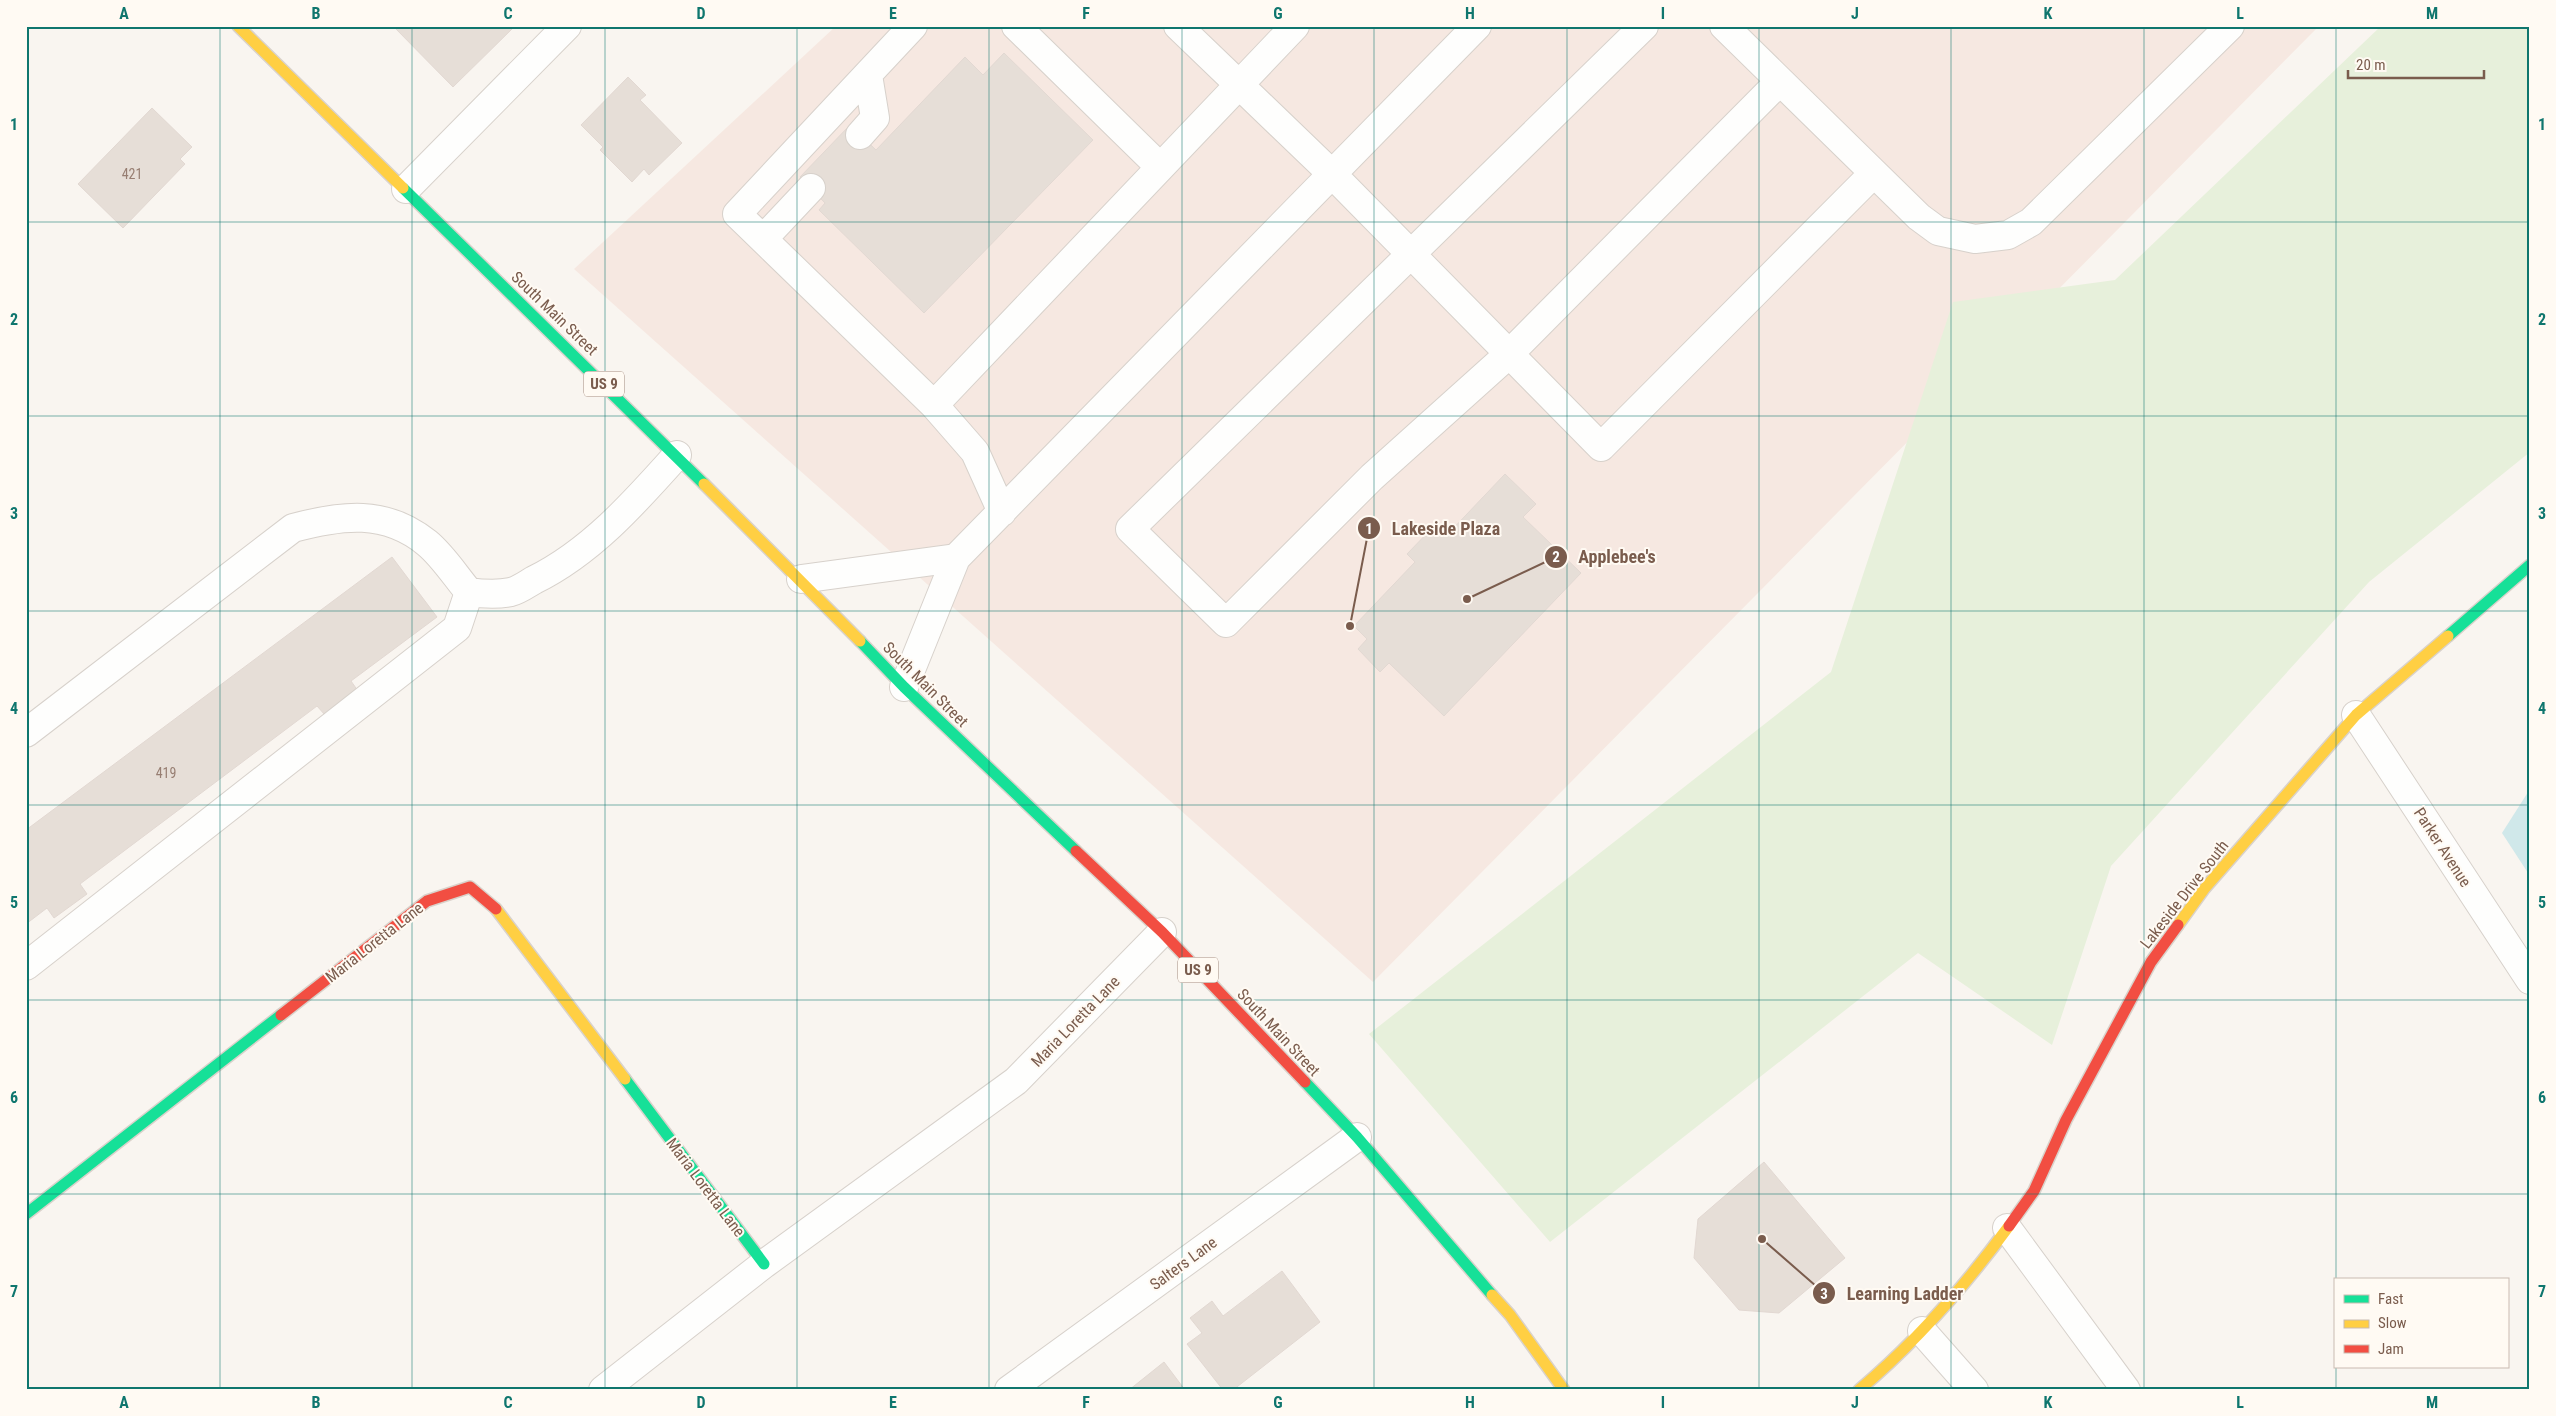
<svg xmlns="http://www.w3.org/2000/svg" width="2556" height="1416" font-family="'Roboto Condensed',sans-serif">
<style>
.commercial{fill:#f6e8e1}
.green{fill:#e7f0db}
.water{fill:#d0e8ea}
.building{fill:#e6ded7;stroke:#e2d8d2}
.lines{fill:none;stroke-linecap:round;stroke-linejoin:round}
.lane-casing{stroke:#d7d1cb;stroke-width:30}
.street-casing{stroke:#d7d1cb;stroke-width:30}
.fast-casing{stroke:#d9d2cb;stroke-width:14}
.slow-casing{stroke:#d9d2cb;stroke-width:14}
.jam-casing{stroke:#d9d2cb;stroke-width:14}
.lane{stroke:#fefefd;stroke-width:28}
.street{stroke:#fefefd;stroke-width:28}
.fast{stroke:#16e098;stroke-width:11}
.slow{stroke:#ffcf43;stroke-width:11}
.jam{stroke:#f24e42;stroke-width:11}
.grid{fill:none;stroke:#0f766e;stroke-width:1;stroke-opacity:0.55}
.labels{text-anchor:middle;stroke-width:4;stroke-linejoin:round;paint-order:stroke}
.number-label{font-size:14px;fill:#977e72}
.shield{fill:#fffaf3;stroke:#a28b7f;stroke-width:1}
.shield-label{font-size:15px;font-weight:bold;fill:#7a5c4d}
.street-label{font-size:16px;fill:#7a5c4d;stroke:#fffaf3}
.leader{fill:none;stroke:#7a5c4d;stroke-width:2}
.callout-dot{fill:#7a5c4d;stroke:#fffaf3;stroke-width:2}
.mark-label{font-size:15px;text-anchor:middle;font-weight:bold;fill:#fff}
.callout-label{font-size:18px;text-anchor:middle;font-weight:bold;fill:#7a5c4d;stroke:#fffaf3;stroke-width:4;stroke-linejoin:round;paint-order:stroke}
.neatline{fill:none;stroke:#0f766e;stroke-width:2}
.grid-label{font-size:16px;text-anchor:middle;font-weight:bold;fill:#0f766e}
</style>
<rect width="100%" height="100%" fill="#f9f5f0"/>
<path class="commercial" d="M836,26H2319L1373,982L574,269Z"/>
<path class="green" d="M2381,26H2530V452L2369,582L2111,866L2052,1045L1918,953L1550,1242L1369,1034L1831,672L1953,302L2115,280Z"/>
<path class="water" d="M2530,789V876L2502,833Z"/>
<path class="building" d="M396,26H511L513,28L453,87L395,28Z
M1004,53L1093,140L924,313L819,210L825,203L800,177L850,125L876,150L965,57L983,75Z
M628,77L646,95L640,100L682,143L649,175L644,169L632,182L600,150L603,147L581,125Z
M152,108L192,147L180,159L185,164L123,228L78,184Z
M1505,474L1536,504L1523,517L1581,573L1444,716L1389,663L1380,672L1358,649L1367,639L1354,626L1415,562L1407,554L1436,524L1447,535Z
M392,557L437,617L351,681L358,691L325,715L317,706L80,884L87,894L54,918L47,908L26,924V830Z
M1764,1162L1845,1258L1779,1313L1739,1310L1694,1258L1698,1219Z
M1282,1271L1320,1322L1233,1390H1223L1187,1344L1202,1333L1190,1318L1212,1301L1223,1316Z
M1164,1362L1185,1390H1129Z"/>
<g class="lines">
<defs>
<path id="lane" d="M913,26L737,214L934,405L1295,26
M1016,26L1160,167
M1178,26L1332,174L1601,447L1874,173
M1644,26L1130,529L1226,623L1372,477L1509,354L1780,81
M1724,26L1919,217L1938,231L1975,239L2008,235L2031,222L2230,26
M860,135L875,118L868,75
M406,189L567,26
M763,239L811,188
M934,405L975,452L1002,512
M801,579L956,558
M904,687L956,558L1477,26
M26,733L293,528C342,515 385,509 427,543C443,556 456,577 469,592C483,594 497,595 511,592C519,590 527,584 534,580C591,552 635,502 677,455
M26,966L457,628L469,592
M2007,1228L2126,1390
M1922,1331L1974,1390
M1009,1390L1357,1137"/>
<path id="street" d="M2356,715L2530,980
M603,1390L764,1264L1016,1081L1162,932"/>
<path id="fast" d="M403,188L704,484
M2448,636L2530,565
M860,641L904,687L1076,851
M625,1079L764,1264
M1305,1082L1357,1137L1492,1295
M26,1214L281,1015"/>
<path id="slow" d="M238,26L403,188
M704,484L860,641
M496,909L625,1079
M2178,925L2204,889L2356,715L2448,636
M1492,1295L1510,1315L1564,1390
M1859,1390C1916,1342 1965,1286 2009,1226"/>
<path id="jam" d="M1076,851L1162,932L1305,1082
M281,1015L427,901L470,887L496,909
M2009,1226L2034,1191L2066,1120L2151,962L2178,925"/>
</defs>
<use href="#lane" class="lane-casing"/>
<use href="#street" class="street-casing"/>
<use href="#fast" class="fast-casing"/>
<use href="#slow" class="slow-casing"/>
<use href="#jam" class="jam-casing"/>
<use href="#lane" class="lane"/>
<use href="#street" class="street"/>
<use href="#fast" class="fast"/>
<use href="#slow" class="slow"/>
<use href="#jam" class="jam"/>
</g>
<path class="grid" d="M220,26V1390M412,26V1390M605,26V1390M797,26V1390M989,26V1390M1182,26V1390M1374,26V1390M1567,26V1390M1759,26V1390M1951,26V1390M2144,26V1390M2336,26V1280M26,222H2530M26,416H2530M26,611H2530M26,805H2530M26,1000H2530M26,1194H2530M2336,1367V1390"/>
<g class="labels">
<g class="number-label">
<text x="132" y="179">421</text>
<text x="166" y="778">419</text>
</g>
<g class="shield">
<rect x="584" y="371.5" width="40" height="25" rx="4"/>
<rect x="1178" y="957.5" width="40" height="25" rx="4"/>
</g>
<g class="shield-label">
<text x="604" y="389">US 9</text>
<text x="1198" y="975">US 9</text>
</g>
<g class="street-label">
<text transform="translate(555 313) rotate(44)" y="6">South Main Street</text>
<text transform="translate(926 684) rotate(45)" y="6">South Main Street</text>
<text transform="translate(2443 847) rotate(57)" y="6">Parker Avenue</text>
<text transform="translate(2184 894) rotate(-52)" y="6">Lakeside Drive South</text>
<text transform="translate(374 942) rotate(-38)" y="6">Maria Loretta Lane</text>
<text transform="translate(1075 1021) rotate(-46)" y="6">Maria Loretta Lane</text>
<text transform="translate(1279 1032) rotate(47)" y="6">South Main Street</text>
<text transform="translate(706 1187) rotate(53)" y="6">Maria Loretta Lane</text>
<text transform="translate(1183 1263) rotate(-36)" y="6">Salters Lane</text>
</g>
</g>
<path class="leader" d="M1350 626L1369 528M1467 599L1556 557M1762 1239L1824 1293"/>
<g class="callout-dot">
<circle cx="1350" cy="626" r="5"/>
<circle cx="1467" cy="599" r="5"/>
<circle cx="1762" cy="1239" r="5"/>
<circle cx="1369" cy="528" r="12"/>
<circle cx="1556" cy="557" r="12"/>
<circle cx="1824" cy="1293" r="12"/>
</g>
<g class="mark-label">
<text x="1369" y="534">1</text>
<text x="1556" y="562">2</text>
<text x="1824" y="1299">3</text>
</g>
<g class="callout-label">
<text x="1446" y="535">Lakeside Plaza</text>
<text x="1617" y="563">Applebee's</text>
<text x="1905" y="1300">Learning Ladder</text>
</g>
<rect width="2556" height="1416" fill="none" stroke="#fffaf3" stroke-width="55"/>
<rect x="2334" y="1278" width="175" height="90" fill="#fffaf3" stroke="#cabbb1"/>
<rect x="2344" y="1295" width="25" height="8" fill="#16e098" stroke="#cabbb1"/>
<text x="2378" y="1304" font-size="15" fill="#7a5c4d">Fast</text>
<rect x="2344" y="1320" width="25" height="8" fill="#ffcf43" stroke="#cabbb1"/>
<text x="2378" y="1328" font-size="15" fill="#7a5c4d">Slow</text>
<rect x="2344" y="1345" width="25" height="8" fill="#f24e42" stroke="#cabbb1"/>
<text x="2378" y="1354" font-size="15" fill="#7a5c4d">Jam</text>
<path d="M2348 70v8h136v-8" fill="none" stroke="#7a5c4d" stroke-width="2.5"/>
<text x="2356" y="70" font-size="15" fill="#7a5c4d" stroke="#fffaf3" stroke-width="4" paint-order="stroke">20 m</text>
<rect x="28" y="28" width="2500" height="1360" class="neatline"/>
<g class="grid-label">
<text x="124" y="19">A</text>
<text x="316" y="19">B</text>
<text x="508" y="19">C</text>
<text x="701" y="19">D</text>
<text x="893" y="19">E</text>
<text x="1086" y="19">F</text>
<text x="1278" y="19">G</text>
<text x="1470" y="19">H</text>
<text x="1663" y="19">I</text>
<text x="1855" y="19">J</text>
<text x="2048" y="19">K</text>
<text x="2240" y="19">L</text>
<text x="2432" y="19">M</text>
<text x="14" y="130">1</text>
<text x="2542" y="130">1</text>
<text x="14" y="325">2</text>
<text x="2542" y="325">2</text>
<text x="14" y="519">3</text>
<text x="2542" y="519">3</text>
<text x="14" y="714">4</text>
<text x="2542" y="714">4</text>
<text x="14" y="908">5</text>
<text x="2542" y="908">5</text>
<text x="14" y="1103">6</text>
<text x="2542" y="1103">6</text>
<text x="14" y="1297">7</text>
<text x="2542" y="1297">7</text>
<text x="124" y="1408">A</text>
<text x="316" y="1408">B</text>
<text x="508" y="1408">C</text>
<text x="701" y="1408">D</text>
<text x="893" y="1408">E</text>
<text x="1086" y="1408">F</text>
<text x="1278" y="1408">G</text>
<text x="1470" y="1408">H</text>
<text x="1663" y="1408">I</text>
<text x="1855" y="1408">J</text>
<text x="2048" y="1408">K</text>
<text x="2240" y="1408">L</text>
<text x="2432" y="1408">M</text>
</g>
</svg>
